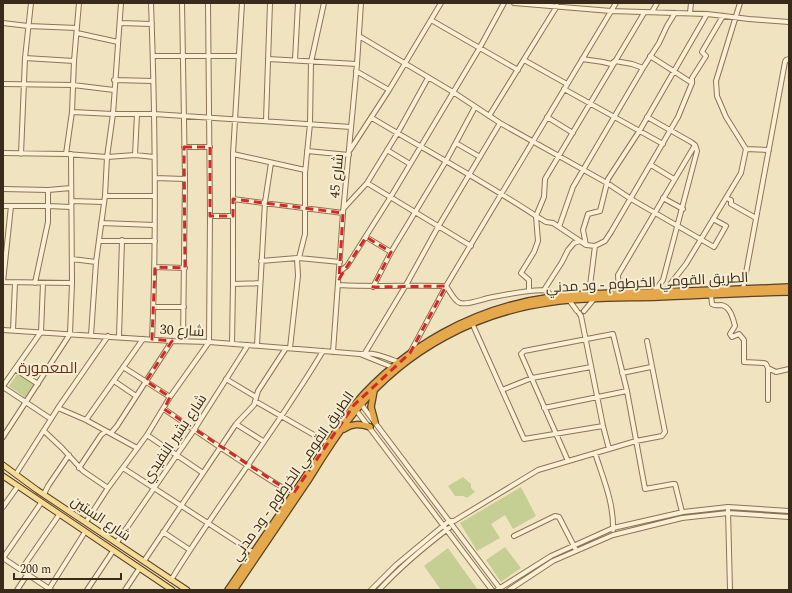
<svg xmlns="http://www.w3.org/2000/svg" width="792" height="593" font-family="Spectral,Cairo,serif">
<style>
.green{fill:#c5cf93}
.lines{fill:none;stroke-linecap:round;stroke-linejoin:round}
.minor-casing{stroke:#8a7457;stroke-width:6}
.major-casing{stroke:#57422b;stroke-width:7}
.highway-casing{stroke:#57422b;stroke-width:8}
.minor{stroke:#fbf0d3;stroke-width:4}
.major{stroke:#f6dc95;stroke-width:5}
.highway{stroke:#e5a84b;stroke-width:5.5}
.marked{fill:none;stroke:#d62828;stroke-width:3;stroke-dasharray:8 5;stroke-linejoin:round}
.labels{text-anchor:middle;stroke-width:4;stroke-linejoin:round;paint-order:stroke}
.street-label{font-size:14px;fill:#392b1c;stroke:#f7edd0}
.neighbourhood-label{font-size:15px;fill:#682d19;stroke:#f7edd0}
</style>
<rect width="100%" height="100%" fill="#f0e4c0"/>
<path class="green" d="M18,373L35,385L26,398L9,386Z
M463,477L471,484V488L475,492L467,498L463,496H455L448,486Z
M521,487L536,516L513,529L505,515L491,524L500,538L477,551L460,523Z
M505,547L521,568L501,582L486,560Z
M448,548L478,590H441L424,566Z"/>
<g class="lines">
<defs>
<path id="minor" d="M151,3C155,115 157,227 152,339
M182,3L185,179L183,341
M514,3L611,11L707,14L749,19L789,22
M740,3L716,81L717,96L726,117L746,149L769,150
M652,12L657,3
M690,13L691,3
M431,20L518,70
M3,23L28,26L77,28
M120,23L152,24
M77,33L118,42
M359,36L453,92L500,123L607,183L631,199L714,247L726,226L713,219
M153,56H238
M650,56L692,83
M25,58L74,61
M268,59L357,64
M582,59L603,62L611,64L615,61L632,64L643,68
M295,60L298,3
M524,60L567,84
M356,71L389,90
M114,80L153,81
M3,84L73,85L114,90
M564,89L663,144
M72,112L113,114H154L351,127
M489,116L557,6
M547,117L573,133
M647,117L691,142L695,145L697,151L663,280L654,292
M372,118C427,151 483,181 536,216L546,222L553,223L586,245L595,246
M266,120L270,3
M456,143L480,157
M184,147H210
M350,150L389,90L441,3
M387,150L410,164
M307,151L349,155
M3,153L66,154L107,157L135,155L154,157
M21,154L25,58L31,3
M66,154L72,112L74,61L79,3
M233,154L305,170
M135,155L137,114
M651,165L674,179
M155,178L185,179
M367,183L471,246
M3,189L48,190L71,188
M105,196H154
M663,198L683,209
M726,198L731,200V204L756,218
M233,199L343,213
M71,201L104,202
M3,206H48L71,207
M344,208L367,183L397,134L428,78
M210,216H233
M101,223L154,225
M559,227L573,187L643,68L659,43L667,26L675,13
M366,237L391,252
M99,241H155
M586,245L583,230L588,214L600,211L608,179L640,130L707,14
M299,258L340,262
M72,259L96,262
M261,261L297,258
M155,267L185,268
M339,272L347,266L390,198L479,49L504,3
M3,282L11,206
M3,282L72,283
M35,283L48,222V190
M233,284L260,283
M339,285C375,287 410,285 446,286
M446,286C450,291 454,301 460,303C468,305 480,300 488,298C498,296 538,288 547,291L553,297
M373,287L391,252L446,161L475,107
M743,289L785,62L786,60L789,59
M544,290L562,262L568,250L574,243L580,241
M529,291V280L521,273L534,252L538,241L536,216L544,197L545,179L644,13
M664,292L686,264L741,173L746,149
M619,293L618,275L695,145
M589,294L595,246L605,241L611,232L678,117L692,83V78L706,56L702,52L703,50L723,16
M711,295L712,304C715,306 717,305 721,305C730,306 733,318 735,326L730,334L732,337L739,334L744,340V362L764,363L766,364L768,368V400
M569,300L577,311
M154,307H184
M584,311L594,299
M579,313L581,316L603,426L609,449
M472,323L524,439L603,426
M3,330L172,341L209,342L360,354C374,352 385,357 398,362
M13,330L15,283
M91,335L96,262L105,196L107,157L113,114L121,3
M119,337L122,240
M232,344L233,284V154L242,3
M257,345L265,202L271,163
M290,348L298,276L297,258H299L305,234V173L310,124L311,62L324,3
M333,352L343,213L357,64L361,3
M365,353L406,285L438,227L500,123
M410,353L446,286L616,3
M360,354L392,367
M123,367L170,397
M768,368L776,372L789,369
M15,369L38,384
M622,373L651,367
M226,379L256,397
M114,381L136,396
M3,386L41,332L43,283
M3,387L51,419
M502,390L532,378L591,367
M255,401L328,443
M361,404L501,590
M58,408L86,420L137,448
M544,408L627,391
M164,409C206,438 249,468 293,494
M356,410L492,590
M86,420L143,339
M236,424L263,441
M44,431L62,448L83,471L108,488
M111,433L117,426L172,341
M147,435L203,473
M3,437L70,334L72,283L71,154
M595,453C603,478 614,503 613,530
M568,461L521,354L524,351L613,334L627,391L645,489L673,484H675L682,512
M79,468L101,435L106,431
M123,468L254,553
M16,474L58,408L108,336
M44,494L48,486L69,455
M41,503L3,558L51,590
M3,507L18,486
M728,510L730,590
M86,522L108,488L147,435L170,397L209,342L210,216L208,3
M163,532L190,550
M514,536L555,516L559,517L575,548
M117,542L194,430L248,345
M144,561L236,424L254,405L258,391L286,348
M21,570L59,515
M171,580C219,502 276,430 323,351
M49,589L85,532
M17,590L27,575
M87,590L113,551
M125,590L139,569
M371,590L396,565L449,521H454L538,470L636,441L662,436L665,432L647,341
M379,590C400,567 424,547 449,528
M497,590L551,556L613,528L683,512L728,507L789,511
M509,590L553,561L613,535L682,518L728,513L789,517"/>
<path id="major" d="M3,465L37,490L187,590
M3,476L172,590"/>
<path id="highway" d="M374,391L371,407L375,422
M344,429C353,423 360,424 370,427
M228,590L354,405C405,346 475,307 552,297C585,293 619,293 652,292C698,291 743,289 789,287
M234,590C259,553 284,516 309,479C324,455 339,430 358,408C407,349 477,312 552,302C587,297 623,298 659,297C702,295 745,293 789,292"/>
</defs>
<use href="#minor" class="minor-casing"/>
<use href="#major" class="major-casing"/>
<use href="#highway" class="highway-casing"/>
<use href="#minor" class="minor"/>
<use href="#major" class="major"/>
<use href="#highway" class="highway"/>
</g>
<path class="marked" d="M184,147H210V216H233V199L343,213L339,279L366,237L391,252L373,287L446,286L410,353L354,405L293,494L164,409L170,397L146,381L172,341L152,339L155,267L185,268Z"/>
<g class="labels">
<g class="street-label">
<text transform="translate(336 176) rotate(-84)" y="5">شارع 45</text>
<text transform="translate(647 282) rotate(-3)" y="5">الطريق القومي الخرطوم - ود مدني</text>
<text transform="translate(182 330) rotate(3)" y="5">شارع 30</text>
<text transform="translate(174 438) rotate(-56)" y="5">شارع بشير النفيدي</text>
<text transform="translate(292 476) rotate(-55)" y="5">الطريق القومي الخرطوم - ود مدني</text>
<text transform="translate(101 518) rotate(34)" y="5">شارع الستين</text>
</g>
<g class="neighbourhood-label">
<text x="48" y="373">المعمورة</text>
</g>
</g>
<rect width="792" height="593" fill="none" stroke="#392b1c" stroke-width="8"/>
<path d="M14 573v6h107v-6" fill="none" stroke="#392b1c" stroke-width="2"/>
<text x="20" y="573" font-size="12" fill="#392b1c" stroke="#f7edd0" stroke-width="3" paint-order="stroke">200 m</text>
</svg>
